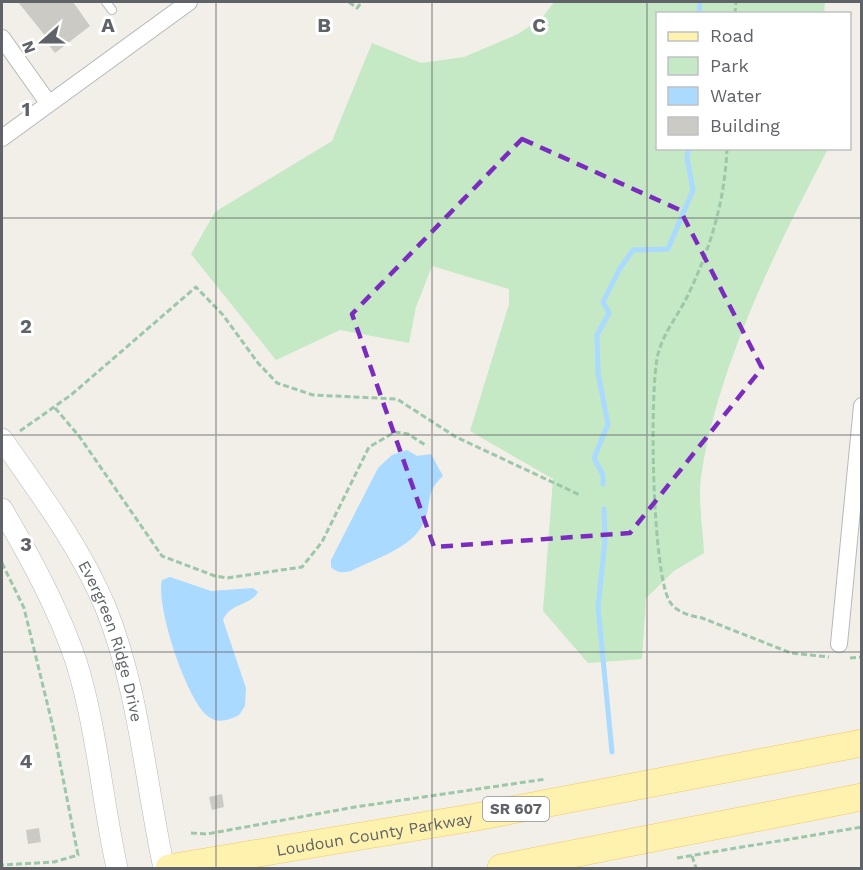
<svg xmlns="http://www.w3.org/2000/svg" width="863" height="870" font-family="'Work Sans',sans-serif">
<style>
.green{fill:#c5e8c5}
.water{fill:#aadaff}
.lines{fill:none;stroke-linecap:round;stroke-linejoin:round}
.stream{stroke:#aadaff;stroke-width:5}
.building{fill:#cccac5}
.service-casing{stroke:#b5b8bc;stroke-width:10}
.minor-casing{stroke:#b5b8bc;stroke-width:18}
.tertiary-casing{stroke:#b5b8bc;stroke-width:22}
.primary-casing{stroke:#f2c960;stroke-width:28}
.path{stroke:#9cc7a9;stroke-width:3;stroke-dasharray:6 3;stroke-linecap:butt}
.service{stroke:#fff;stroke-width:8}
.minor{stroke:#fff;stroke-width:16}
.tertiary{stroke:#fff;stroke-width:21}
.primary{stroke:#fff2af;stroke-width:27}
.marked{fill:none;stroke:#7b2cbf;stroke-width:4.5;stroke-dasharray:12 8;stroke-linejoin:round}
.grid{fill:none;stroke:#5f6368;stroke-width:1.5;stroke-opacity:0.55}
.labels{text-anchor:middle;stroke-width:6;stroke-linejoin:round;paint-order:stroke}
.shield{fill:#fff;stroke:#8f9295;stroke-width:1.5}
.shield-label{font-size:15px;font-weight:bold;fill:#5f6368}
.street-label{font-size:16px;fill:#5f6368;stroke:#fff}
.grid-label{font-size:20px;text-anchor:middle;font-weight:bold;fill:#5f6368;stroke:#fff;stroke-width:6;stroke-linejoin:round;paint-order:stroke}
</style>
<rect width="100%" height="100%" fill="#f1efe8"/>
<path class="green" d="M554,2H825L824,13L658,14V148L828,149C778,245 719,363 702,471C697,496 703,527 704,553L674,571L646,598L642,659L588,663L543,611L553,479L470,431L509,304V289L432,266L416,307L409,343L340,330L276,360L191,254L215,212L332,141L372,43L421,63L464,57L518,34L542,18Z"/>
<path class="water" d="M407,450L417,456L431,454L443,476C425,492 432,503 424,522C413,548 374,559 351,571C343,573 337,573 331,567V560L378,468L392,455Z
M170,577L211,591L253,588L258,592C251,605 230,603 223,620L246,688L245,706L239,715C229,720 219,724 209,717C187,703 155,604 162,580Z"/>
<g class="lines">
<path class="stream" d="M699,14L700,2
M603,484V475L594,458L608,424L598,373L597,335L609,313L603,302L619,270L633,250L668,249L693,190L687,158L689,148
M604,509L605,540L598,607L612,752"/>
</g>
<path class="building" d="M18,2H73L90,26L55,53L48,44L51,43Z
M222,794L224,807L212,810L209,797Z
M39,828L41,842L28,844L26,830Z"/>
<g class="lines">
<defs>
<path id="service" d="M106,2L112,10"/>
<path id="minor" d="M2,38L49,104
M2,138L189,2
M839,644L862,406"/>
<g id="tertiary">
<path id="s1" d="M2,439C39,492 79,545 105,606C139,689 145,781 164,868"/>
<path d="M2,509C30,557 58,608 76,661C97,728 102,800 117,868"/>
</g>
<g id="primary">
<path id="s2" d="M169,868L476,817L862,743"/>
<path d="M501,868L862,797"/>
</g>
</defs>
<use href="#service" class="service-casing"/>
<use href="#minor" class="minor-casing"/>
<use href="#tertiary" class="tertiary-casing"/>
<use href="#primary" class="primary-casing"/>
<path class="path" d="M349,2L357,8L362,2
M735,14L736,2
M727,148C725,201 710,250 687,297C678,315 663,334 658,354C649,389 652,575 670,602C676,612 691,616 702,618L791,653L829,657
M55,408L79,436L162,556L215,576L227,578L302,567L322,542L369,447L395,432L408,434L427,446
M20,431L71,395L196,287L223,315L258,363L277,383L313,395L397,399L456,437L580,495
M2,563L24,608L53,727L78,855L54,862L2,865
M850,658L862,657
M191,833L207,834L355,807L546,779
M692,856L696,868
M677,858L862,827"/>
<use href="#service" class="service"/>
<use href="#minor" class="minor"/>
<use href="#tertiary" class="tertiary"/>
<use href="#primary" class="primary"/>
</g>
<path class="marked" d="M522,139L680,210L762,368L630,533L434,547L352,314Z"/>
<path class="grid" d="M216,2V868M432,2V868M647,2V868M2,218H862M2,435H862M2,652H862"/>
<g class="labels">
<rect class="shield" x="483" y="797" width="66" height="24" rx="4.5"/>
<g class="shield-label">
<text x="516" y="814">SR 607</text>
</g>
<g class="street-label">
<text dy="6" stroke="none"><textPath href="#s1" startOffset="232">Evergreen Ridge Drive</textPath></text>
<text dy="6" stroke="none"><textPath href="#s2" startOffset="208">Loudoun County Parkway</textPath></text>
</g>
</g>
<g class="grid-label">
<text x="108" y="32">A</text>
<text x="324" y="32">B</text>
<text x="539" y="32">C</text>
<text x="26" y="116">1</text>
<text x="26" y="333">2</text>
<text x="26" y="551">3</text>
<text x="26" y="768">4</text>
</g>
<rect width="863" height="870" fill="none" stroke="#5f6368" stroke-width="6"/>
<rect x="656" y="12" width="195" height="138" fill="#ffffff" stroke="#bfc1c3" stroke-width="1.5"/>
<rect x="668" y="32" width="30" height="9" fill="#fff2af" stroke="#bfc1c3" stroke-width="1.5"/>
<text x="710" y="42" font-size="18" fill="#5f6368">Road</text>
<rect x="668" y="57" width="30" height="18" fill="#c5e8c5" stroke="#bfc1c3" stroke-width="1.5"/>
<text x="710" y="72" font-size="18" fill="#5f6368">Park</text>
<rect x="668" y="87" width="30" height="18" fill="#aadaff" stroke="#bfc1c3" stroke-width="1.5"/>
<text x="710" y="102" font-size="18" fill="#5f6368">Water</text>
<rect x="668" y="117" width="30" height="18" fill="#cccac5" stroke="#bfc1c3" stroke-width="1.5"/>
<text x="710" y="132" font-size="18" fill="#5f6368">Building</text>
<g transform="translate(42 42) rotate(249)" stroke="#ffffff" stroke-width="4.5" paint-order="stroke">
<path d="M0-4.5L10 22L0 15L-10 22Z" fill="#5f6368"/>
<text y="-9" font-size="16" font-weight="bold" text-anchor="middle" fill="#5f6368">N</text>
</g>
</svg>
